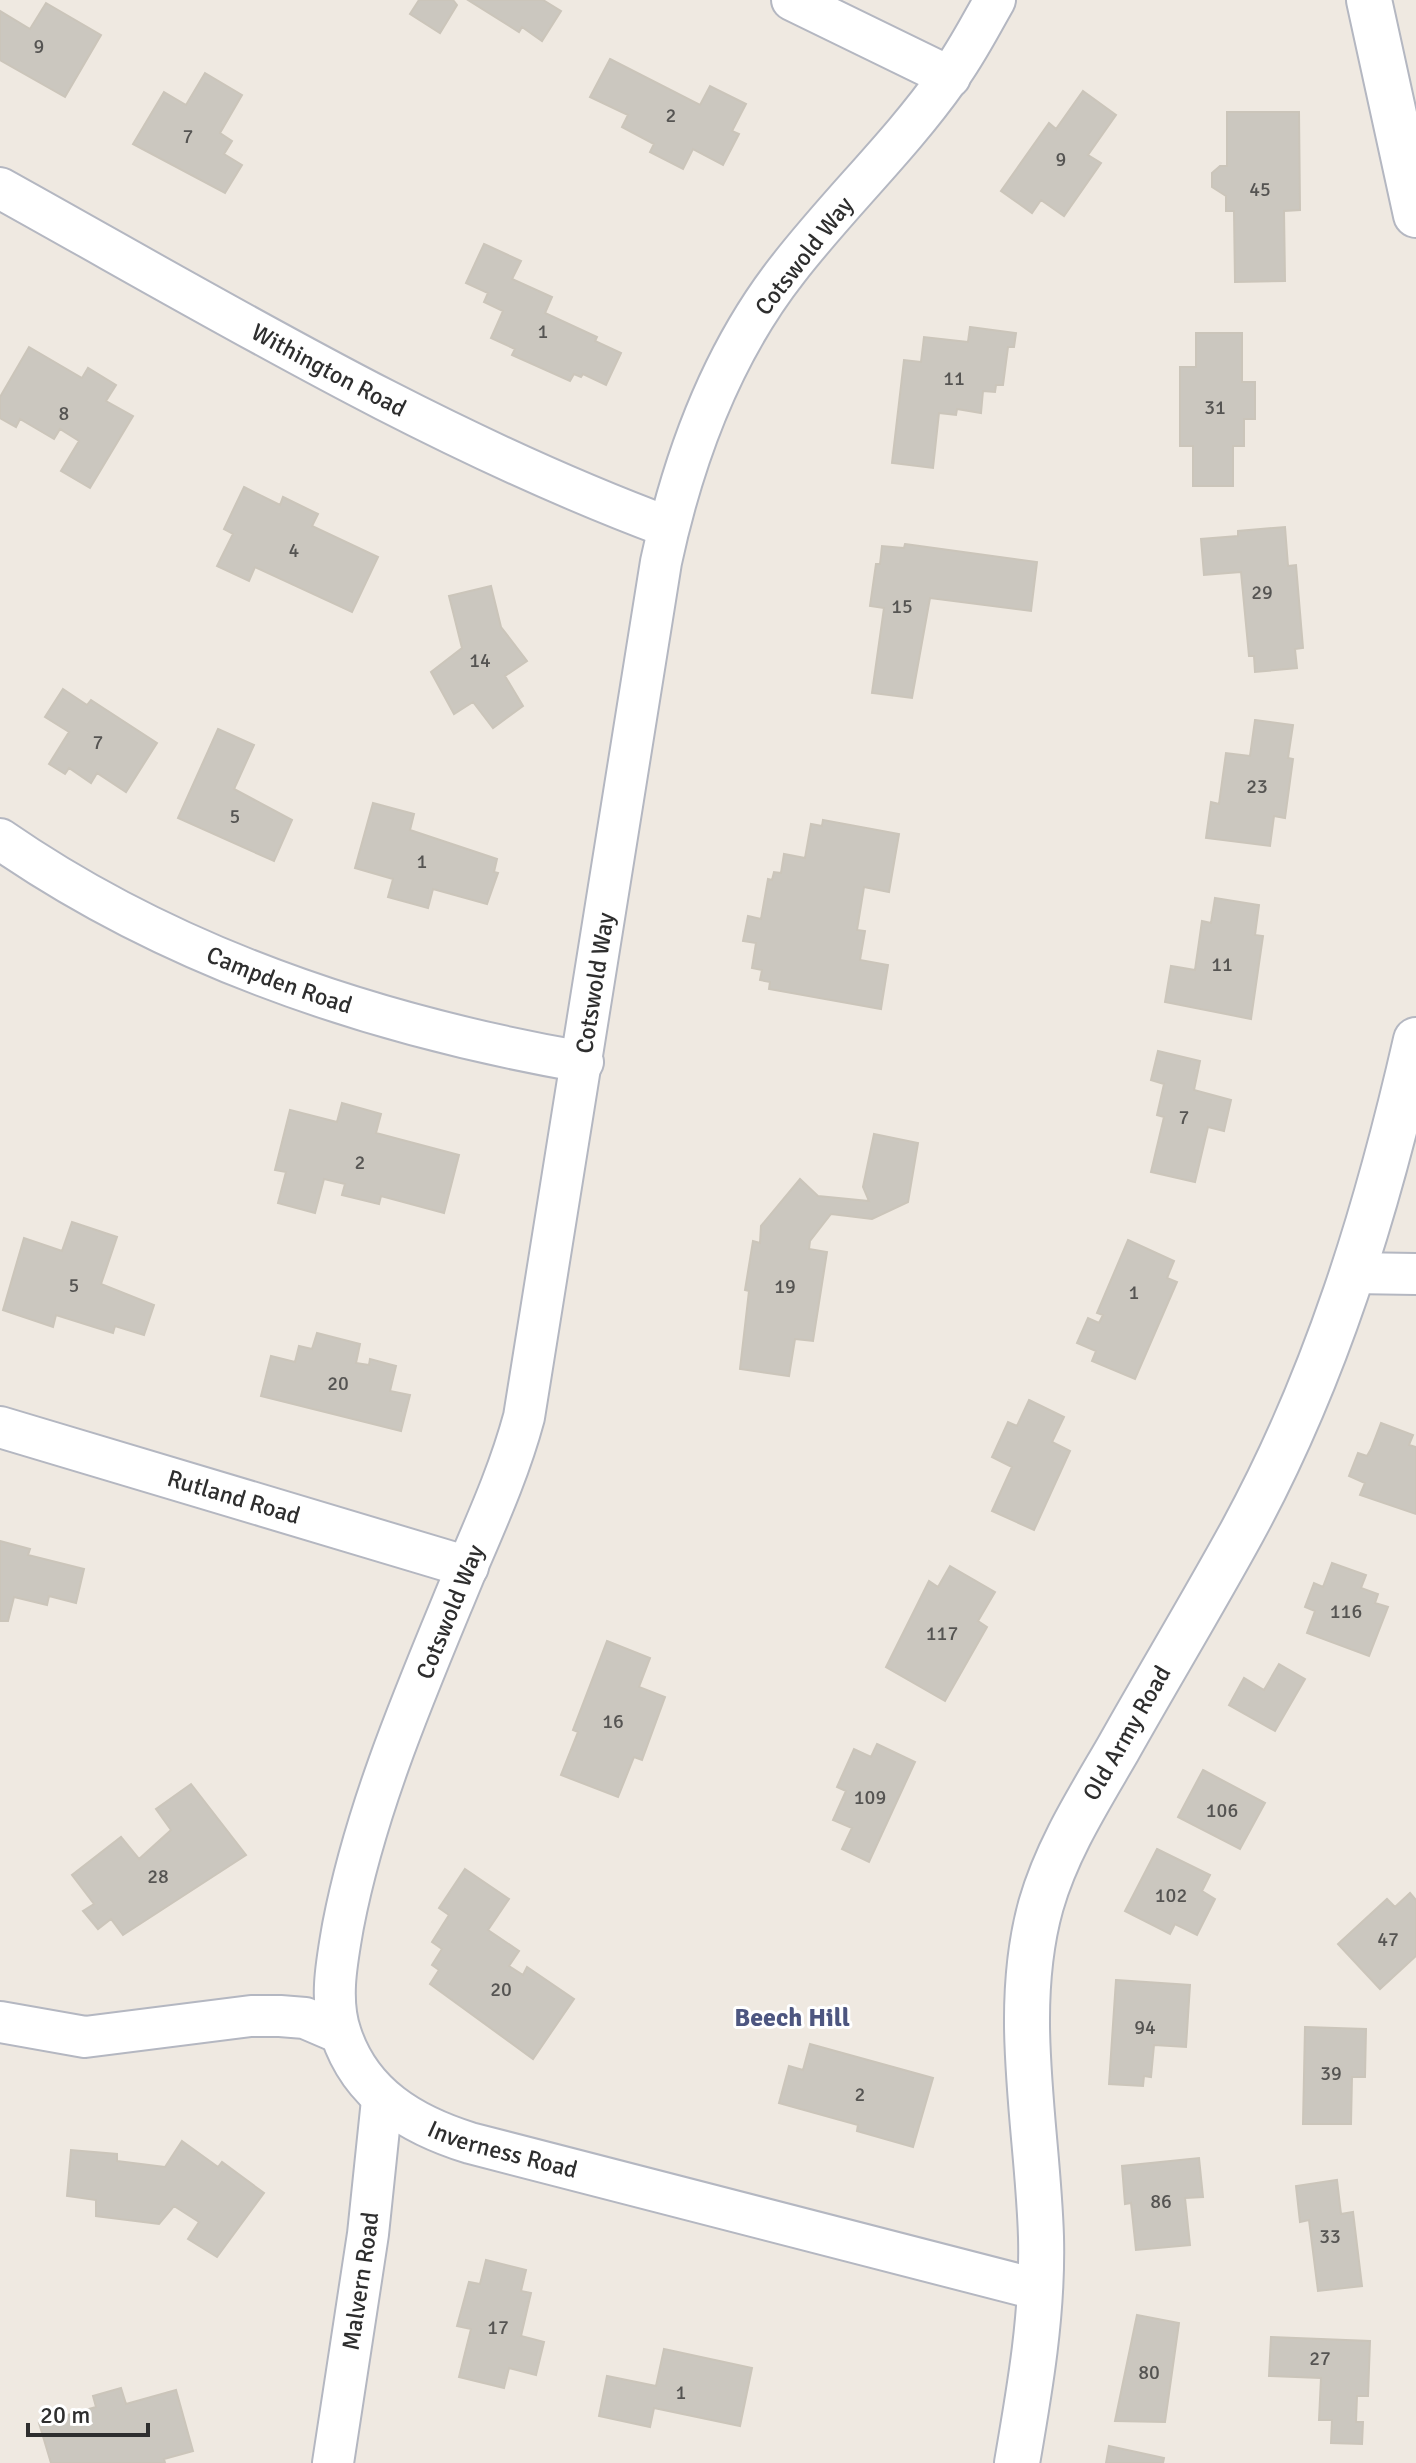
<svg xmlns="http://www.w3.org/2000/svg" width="1416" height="2463" font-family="Signika,sans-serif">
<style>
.building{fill:#cbc7bf;stroke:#cbc5ba;stroke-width:2}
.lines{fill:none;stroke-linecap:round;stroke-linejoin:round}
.minor-casing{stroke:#b4b7c1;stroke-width:44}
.tertiary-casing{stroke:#b4b7c1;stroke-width:48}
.minor{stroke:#fff;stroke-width:40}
.tertiary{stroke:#fff;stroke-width:44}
.labels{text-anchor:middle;stroke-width:6;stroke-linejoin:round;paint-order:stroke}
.number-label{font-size:20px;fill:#555452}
.street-label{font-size:24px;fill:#2e2e2e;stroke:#fff}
.neighbourhood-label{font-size:26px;font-weight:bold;fill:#4d5680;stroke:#fff}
</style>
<rect width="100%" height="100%" fill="#efe9e1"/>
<path class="building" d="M419,0H453L457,5L440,33L410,14Z
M468,0H543L561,11L542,41L522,27L519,32Z
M46,3L101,35L65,97L0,60V11L30,29Z
M610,59L700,105L710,86L746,104L732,131L739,134L723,165L693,149L683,169L650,152L654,144L622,127L628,115L590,97Z
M205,73L242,95L220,133L232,141L224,154L242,165L225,193L133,144L164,92L186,105Z
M1083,91L1116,115L1088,155L1101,163L1064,216L1041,200L1032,213L1001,191L1049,123L1056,129Z
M1227,112H1299L1300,210L1284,211L1285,281L1235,282L1234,211H1226V196L1212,187V173L1220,166H1227Z
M484,244L521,261L512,279L552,297L545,313L597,337L595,341L621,353L606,385L583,374L581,377L574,374L570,381L512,355L515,349L491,338L503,311L484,302L488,293L466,283Z
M970,327L1016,333L1014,347H1008L1003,385H996L995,392L983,391L981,413L957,409L956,415L939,413L933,468L892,463L904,360L921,362L924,337L968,342Z
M1196,333H1242V382H1255V419H1244V446H1233V486H1193V446H1180V367H1196Z
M29,347L82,378L88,368L116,385L106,401L133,416L90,488L61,471L79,441L60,429L54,439L20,419L16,427L0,418V397Z
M244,487L280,505L283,497L318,514L312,526L378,557L352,612L255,567L249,581L217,566L233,534L224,529Z
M1285,527L1288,566L1296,565L1303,648L1295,649L1297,668L1255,672L1254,656H1249L1241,572L1204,575L1201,539L1238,536V531Z
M905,544L1037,562L1031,611L930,598L912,698L872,693L884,608L870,606L876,564H880L882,546L904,548Z
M491,586L501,627L527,661L505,676L523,706L493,728L473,702L454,714L431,672L462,648L449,596Z
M63,689L87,705L91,700L157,743L126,792L97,773L91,783L69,768L65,774L49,764L69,732L45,717Z
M1255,720L1293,725L1288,758L1293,759L1285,818L1274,816L1270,846L1206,838L1211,802L1219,804L1226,753L1250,756Z
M218,729L254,745L234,789L292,820L274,861L178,818Z
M373,803L414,814L410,830L497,859L494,872L498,873L487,904L433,889L428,908L388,897L393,879L355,868Z
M823,820L899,834L889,892L864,887L857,930L865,931L860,960L888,965L881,1009L769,989L770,982L760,980L762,970L752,968L756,943L743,941L748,916L761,919L768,879L772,880L774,872L781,873L784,854L805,858L811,824L822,826Z
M1215,898L1259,905L1255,935L1263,936L1251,1019L1165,1002L1171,966L1195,970L1202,921L1211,923Z
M1158,1051L1200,1061L1194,1090L1231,1100L1224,1131L1208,1127L1195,1182L1151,1172L1164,1117L1157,1115L1164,1084L1151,1080Z
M342,1103L381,1114L376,1133L459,1155L444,1213L381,1196L379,1204L342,1195L345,1184L324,1179L315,1213L278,1203L286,1172L275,1170L290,1110L337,1122Z
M874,1134L918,1143L908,1202L872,1219L831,1214L810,1241L809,1249L827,1252L813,1341L795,1339L789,1376L740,1369L749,1291L745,1290L753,1241L760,1243L761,1226L800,1179L818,1196L869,1201L863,1187Z
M72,1222L117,1237L101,1284L154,1305L144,1335L115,1326L113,1333L56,1315L53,1327L3,1310L24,1238L62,1251Z
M1128,1240L1174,1261L1167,1278L1177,1282L1135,1379L1092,1361L1096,1351L1077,1343L1088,1318L1099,1323L1103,1315L1097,1313Z
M317,1333L360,1344L356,1363L369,1365L370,1359L396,1366L390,1391L410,1395L401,1431L261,1396L271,1356L295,1362L299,1346L312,1349Z
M1029,1400L1064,1417L1052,1442L1070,1451L1034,1530L992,1511L1012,1467L992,1457L1008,1422L1017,1426Z
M1381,1423L1413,1435L1409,1445L1416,1447V1514L1360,1495L1365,1483L1349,1476L1358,1453L1367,1456L1371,1449Z
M0,1541L30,1549L28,1555L84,1569L76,1603L49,1596L47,1605L14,1597L8,1621H0Z
M1332,1563L1366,1575L1361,1588L1378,1594L1375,1603L1388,1607L1369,1656L1307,1633L1315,1611L1305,1607L1314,1583L1323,1587Z
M950,1566L995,1592L978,1621L987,1627L945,1701L886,1667L929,1581L938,1587Z
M607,1641L650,1658L639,1687L665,1697L642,1760L634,1757L618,1797L561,1775L578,1732L573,1730Z
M1279,1664L1305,1679L1275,1731L1229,1705L1244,1678L1264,1690Z
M877,1744L915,1762L869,1862L842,1849L852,1828L833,1820L846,1791L837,1787L854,1749L871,1757Z
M1203,1770L1265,1803L1240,1849L1178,1817Z
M191,1784L246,1855L123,1935L111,1919L98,1929L83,1911L94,1904L72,1875L121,1837L139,1859L171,1830L156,1809Z
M1157,1849L1210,1875L1202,1891L1215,1899L1197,1935L1175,1924L1170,1934L1125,1911Z
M465,1869L509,1899L488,1930L519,1951L509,1966L523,1975L527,1967L574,1999L533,2059L430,1984L439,1970L432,1965L442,1949L432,1942L449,1915L439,1908Z
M1410,1893L1416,1900V1956L1380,1989L1338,1944L1387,1899L1395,1907Z
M1116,1980L1190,1985L1186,2047L1154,2045L1151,2077L1144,2076L1143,2086L1109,2084Z
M1305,2027L1366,2029L1365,2077H1352L1351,2124H1303Z
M810,2044L933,2078L913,2147L857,2131L858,2125L779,2103L789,2066L803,2070Z
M182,2141L218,2167L222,2162L264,2193L217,2257L188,2239L199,2222L174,2206L159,2224L96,2216V2200L67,2196L71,2150L117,2154V2161L165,2167Z
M1199,2158L1203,2197L1185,2198L1190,2245L1136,2250L1131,2203L1125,2204L1122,2166Z
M1337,2180L1341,2214L1353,2212L1362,2286L1318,2291L1309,2220L1300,2222L1296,2186Z
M486,2260L526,2270L521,2291L531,2293L521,2336L544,2342L536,2375L509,2368L504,2388L459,2377L471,2329L457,2326L469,2282L480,2284Z
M1137,2315L1179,2323L1165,2422L1115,2421Z
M1271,2337L1370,2341L1368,2396H1357L1356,2422H1363L1362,2444L1331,2443L1332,2420H1319L1321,2378L1269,2376Z
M664,2349L752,2368L740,2426L654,2408L650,2427L599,2416L607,2376L656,2386Z
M121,2388L126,2404L176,2390L193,2451L164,2459L165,2463H51L39,2423L96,2407L93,2396Z
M1109,2446L1164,2458L1163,2463H1106Z"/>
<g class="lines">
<defs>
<g id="minor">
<path d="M792,0L950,77"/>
<path id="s1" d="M995,0C980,26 966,54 948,78C900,146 839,203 788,269C722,353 683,459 661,562L524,1417C510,1469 489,1516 468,1565C420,1682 367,1801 343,1926C337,1961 329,2000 341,2034C361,2095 412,2125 470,2143L1040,2290"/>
<path id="s2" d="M0,188C218,309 434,440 668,527"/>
<path id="s3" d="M0,839C172,958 378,1026 583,1062"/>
<path d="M1352,1273L1416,1274"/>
<path id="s4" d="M0,1427L468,1567"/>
<path d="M0,2022L85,2037L251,2016H280L305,2018L340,2033"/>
<path id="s5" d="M333,2463L368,2234L382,2100"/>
</g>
<g id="tertiary">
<path d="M1369,0L1416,215"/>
<path id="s6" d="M1017,2463C1030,2388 1043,2313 1041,2237C1038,2129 1011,2012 1041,1905C1057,1849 1089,1799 1118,1749C1159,1676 1202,1605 1242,1532C1326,1378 1377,1211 1416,1040"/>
</g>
</defs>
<use href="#minor" class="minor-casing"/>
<use href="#tertiary" class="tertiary-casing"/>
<use href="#minor" class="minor"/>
<use href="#tertiary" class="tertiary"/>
</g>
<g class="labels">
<g class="number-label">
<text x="39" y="53">9</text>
<text x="671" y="122">2</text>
<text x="188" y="143">7</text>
<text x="1061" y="166">9</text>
<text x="1260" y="196">45</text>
<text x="543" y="338">1</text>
<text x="954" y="385">11</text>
<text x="1215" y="414">31</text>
<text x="64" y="420">8</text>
<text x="294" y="557">4</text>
<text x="1262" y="599">29</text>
<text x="902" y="613">15</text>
<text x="480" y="667">14</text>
<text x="98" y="749">7</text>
<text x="1257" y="793">23</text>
<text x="235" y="823">5</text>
<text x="422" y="868">1</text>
<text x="1222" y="971">11</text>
<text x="1184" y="1124">7</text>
<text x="360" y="1169">2</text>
<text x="74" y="1292">5</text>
<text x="785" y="1293">19</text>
<text x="1134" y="1299">1</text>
<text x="338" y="1390">20</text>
<text x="1346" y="1618">116</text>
<text x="942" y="1640">117</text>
<text x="613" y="1728">16</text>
<text x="870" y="1804">109</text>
<text x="1222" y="1817">106</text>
<text x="158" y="1883">28</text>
<text x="1171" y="1902">102</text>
<text x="1388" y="1946">47</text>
<text x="501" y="1996">20</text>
<text x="1145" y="2034">94</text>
<text x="1331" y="2080">39</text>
<text x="860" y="2101">2</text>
<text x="1161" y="2208">86</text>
<text x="1330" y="2243">33</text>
<text x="498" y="2334">17</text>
<text x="1320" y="2365">27</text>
<text x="1149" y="2379">80</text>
<text x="681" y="2399">1</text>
</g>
<g class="street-label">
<text transform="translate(804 256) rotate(-52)" y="8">Cotswold Way</text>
<text dy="8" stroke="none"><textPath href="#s2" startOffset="376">Withington Road</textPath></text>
<text dy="8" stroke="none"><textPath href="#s3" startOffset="314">Campden Road</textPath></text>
<text transform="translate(595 983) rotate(-81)" y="8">Cotswold Way</text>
<text dy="8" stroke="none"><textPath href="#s4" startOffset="244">Rutland Road</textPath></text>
<text transform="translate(450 1612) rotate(-68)" y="8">Cotswold Way</text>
<text dy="8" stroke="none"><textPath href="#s6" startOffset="754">Old Army Road</textPath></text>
<text dy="8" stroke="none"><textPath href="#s1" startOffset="2388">Inverness Road</textPath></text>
<text dy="8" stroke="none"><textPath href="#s5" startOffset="184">Malvern Road</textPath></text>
</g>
<g class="neighbourhood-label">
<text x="792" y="2026">Beech Hill</text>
</g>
</g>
<path d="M28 2423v12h120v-12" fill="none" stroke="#2e2e2e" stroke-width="4"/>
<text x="40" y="2423" font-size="24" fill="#2e2e2e" stroke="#ffffff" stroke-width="6" paint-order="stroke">20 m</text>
</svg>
